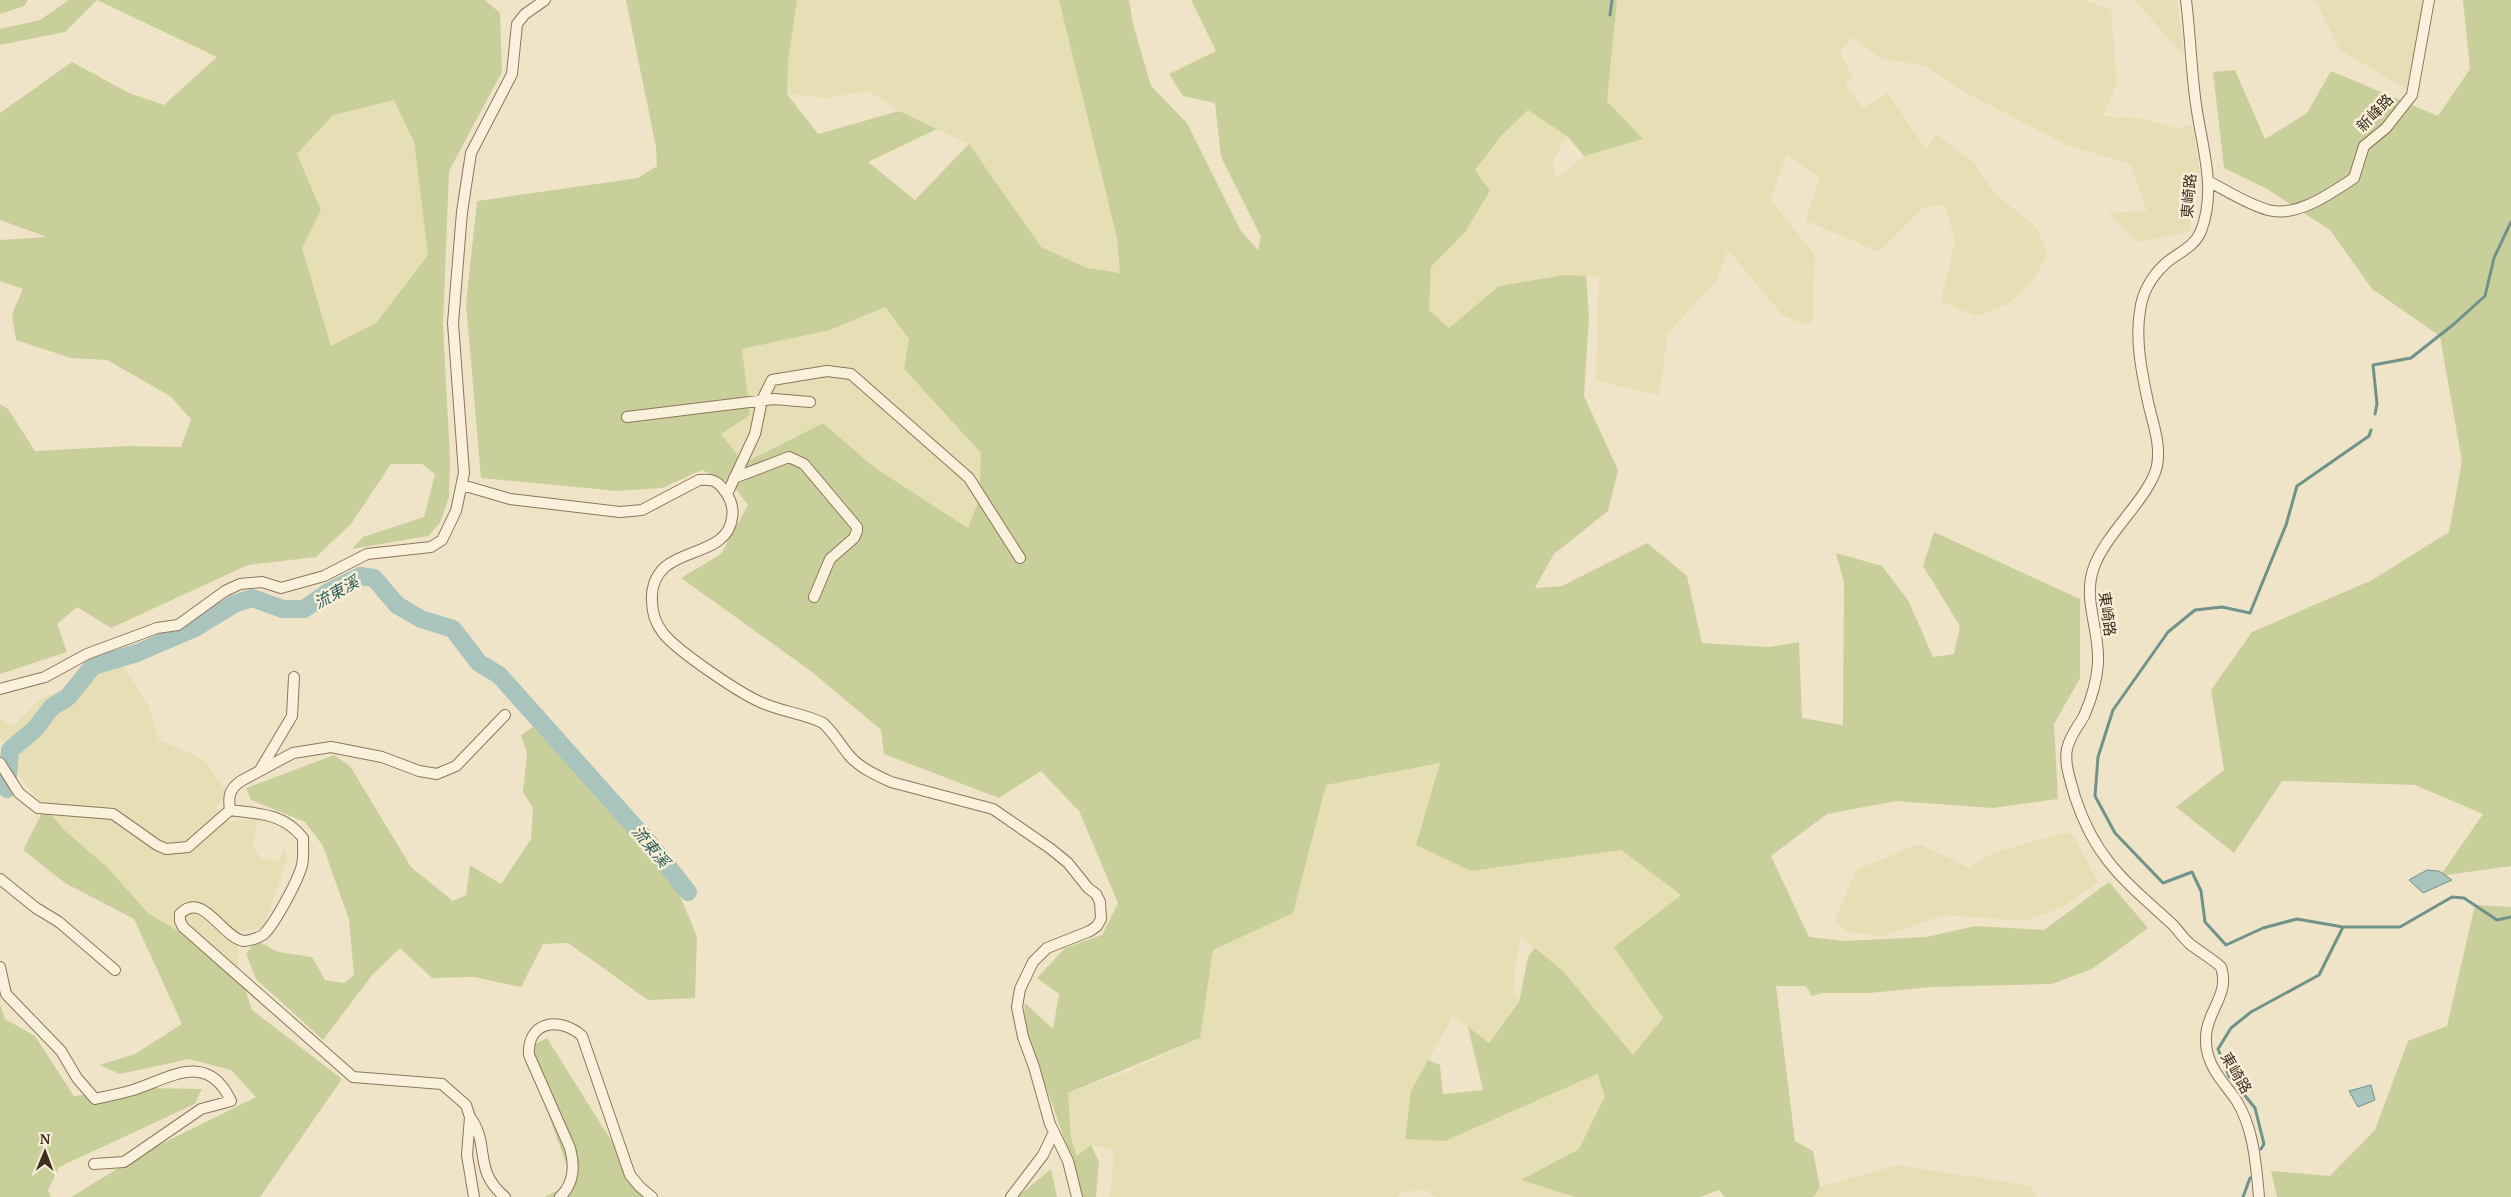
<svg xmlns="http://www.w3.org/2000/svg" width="2511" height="1197" font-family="'PT Serif','Noto Sans TC',serif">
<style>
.farmland{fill:#e6deb5}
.green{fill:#c9cf9b;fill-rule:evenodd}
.water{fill:#a9c4bc;stroke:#6f938a}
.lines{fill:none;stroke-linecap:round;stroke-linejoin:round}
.stream{stroke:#6f938a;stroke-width:3}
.river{stroke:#a9c4bc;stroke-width:18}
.minor-casing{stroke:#8d765c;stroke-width:12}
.minor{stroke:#faf1dc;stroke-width:10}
.labels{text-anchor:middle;stroke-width:5;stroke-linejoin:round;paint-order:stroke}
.street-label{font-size:15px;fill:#3d2e20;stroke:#f7eed8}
.water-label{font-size:16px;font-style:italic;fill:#2f5d5a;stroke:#f7eed8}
</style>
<rect width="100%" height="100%" fill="#f0e4c8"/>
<path class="farmland" d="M797,0H1059L1117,238L1120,273L1087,268L1041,247L969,144L899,111L868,91L827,98L787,94L788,62Z
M1617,0H2085L2111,10L2117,84L2103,116L2143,119L2179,129L2189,124L2193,128L2200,174L2189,232L2138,242L2108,213L2147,211L2130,164L2067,145L1968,94L1925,66L1883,59L1852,37L1840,53L1853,78L1845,84L1863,108L1888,93L1926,150L1936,134L1973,162L1996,195L2037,228L2048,255L2032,281L2008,304L1976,316L1941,301L1955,242L1945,205L1923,208L1879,252L1805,220L1820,178L1787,154L1770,199L1814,254L1813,320L1805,325L1782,315L1728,250L1717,280L1668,333L1659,395L1596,381L1599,277L1565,275L1499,286L1449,328L1429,310L1431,266L1465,232L1475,170L1502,135L1528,109L1567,136L1552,162L1556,176L1564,174L1584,156L1643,139L1607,101Z
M2135,0H2177L2184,54L2177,49Z
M2313,0H2433L2409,91L2339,49L2317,3Z
M394,99L414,142L428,255L376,323L331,346L302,248L321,209L297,154L333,115Z
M885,307L909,339L904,370L981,453L979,500L968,528L875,468L823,423L744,463L721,434L750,415L742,349L830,330Z
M102,659L120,661L148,705L159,740L203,759L228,794L215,808L229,821L258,819L253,848L262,859L279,861L284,847L287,859L263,928L237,932L238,967L148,913L107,867L63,829L8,762L4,742L0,737V718L11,727L42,698L62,690L81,666Z
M1441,763L1416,845L1471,871L1621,850L1681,895L1615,947L1663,1018L1633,1055L1563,971L1520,936L1513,986L1519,1002L1488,1043L1453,1016L1411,1091L1445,1141L1597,1074L1605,1096L1579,1149L1521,1180L1575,1197H1436L1427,1190L1401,1192L1397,1197H1110L1114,1150L1091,1145L1078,1157L1071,1138L1068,1093L1124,1073L1200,1038L1213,950L1293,913L1326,785Z
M2064,833L2073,835L2098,882L2063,907L2024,921L1944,915L1883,936L1849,932L1834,922L1856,870L1919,844L1969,868L1995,852Z
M1898,1165L2030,1186L2036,1197H1813L1820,1187Z"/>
<path class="green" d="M0,0H28L24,6L0,14Z
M69,0H485L500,13L502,72L449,171L443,325L450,459L449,497L440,523L428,536L352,549L363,537L424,517L435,474L422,464H391L351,524L316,557L248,565L111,628L77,607L57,624L67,652L0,674V404L8,409L35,451L128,446L181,447L191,419L170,396L107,360L71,358L16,340L12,314L23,289L0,281V240L47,237L0,220V113L72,62L129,93L164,105L217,57L97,0L65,32L0,45V29L40,20ZM394,100L414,142L428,255L376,323L331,346L302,248L321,210L297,154L333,115Z
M626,0H797L788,62L787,94L818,134L899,111L937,129L868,162L915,200L969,144L1041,247L1087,268L1120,273L1117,238L1059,0H1129L1133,24L1151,86L1187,123L1241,231L1258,250L1261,237L1221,157L1215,103L1183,96L1169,74L1216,51L1191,0H1617L1607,101L1643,139L1584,156L1567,136L1528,110L1502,135L1475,170L1490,191L1465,232L1431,267L1429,310L1449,328L1499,286L1565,275L1586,276L1589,316L1584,396L1618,470L1608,511L1554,554L1535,588L1562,586L1647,543L1687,576L1702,643L1769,647L1799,642L1802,718L1843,725L1844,582L1836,553L1882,566L1908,600L1933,657L1954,654L1960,626L1923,566L1934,532L2080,599V678L2054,724L2058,799L1993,808L1896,801L1827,814L1771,856L1809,937L1843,941L1927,937L1975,926L2044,930L2109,882L2148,928L2092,969L2052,984L1931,987L1870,993H1822L1812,996L1806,986H1776L1795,1141L1813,1151L1820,1187L1813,1197H1725L1719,1190L1700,1197H1575L1521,1180L1579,1149L1605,1096L1597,1074L1445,1141L1405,1139L1411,1091L1428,1060L1440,1065L1443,1094L1483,1090L1468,1027L1489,1043L1519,1002L1528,957L1535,948L1563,971L1633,1055L1663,1018L1614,947L1681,895L1621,850L1471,871L1416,845L1440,763L1326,785L1293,913L1213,950L1200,1038L1068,1093L1071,1138L1077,1156L1091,1145L1099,1162L1096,1197H1081C1073,1167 1064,1138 1054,1109C1045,1082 1020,1030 1025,1003L1053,1029L1059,994L1037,978L1065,948L1102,935L1118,903L1079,811L1041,771L999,798L884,754L881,730L812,672L681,578L721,554L748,505L732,484L702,470L662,488L617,491L481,478L466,304L477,201L638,178L657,166L656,147ZM885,307L909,339L904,369L981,453L979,500L968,528L875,468L823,423L744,463L721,434L750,415L742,349L830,330Z
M2463,0H2511V866L2440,876L2483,814L2415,785L2282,781L2234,853L2176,807L2224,770L2211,690L2252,632L2372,580L2449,532L2462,462L2440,336L2372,289L2330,230L2267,189L2224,168L2213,72L2235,70L2265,139L2307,113L2331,71L2438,116L2470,69Z
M533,727L652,832L697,936L695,998L648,1000L568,943L543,944L521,987L474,977L432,978L400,948L373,974L323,1040L256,979L246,954L256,940L278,952L312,957L325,980L344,983L354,975L349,920L323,846L305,822L251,800L246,788L334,755L350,766L411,867L453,901L466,895L470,865L501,884L531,839L533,808L523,792L527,753L521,735Z
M45,807L63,829L107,867L148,913L238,967L252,1010L342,1079L260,1197H71L145,1152L256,1097L231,1070L189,1059L120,1074L99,1065L135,1054L182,1024L134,919L65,883L23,850Z
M2475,905L2511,907V1197H2277L2271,1171L2330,1176L2375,1130L2408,1041L2447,1026Z
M0,1004L5,1019L35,1036L74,1096L148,1088L202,1089L195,1104L59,1167L48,1190L51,1197H0Z
M547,1038L607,1134L650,1197H544L573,1183L525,1049Z
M1051,1169L1057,1197H1017Z"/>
<path class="water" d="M2427,870L2439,871L2452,880L2423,893L2409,880Z
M2371,1085L2375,1100L2358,1107L2349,1091Z"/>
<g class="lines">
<path class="stream" d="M1610,15L1612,0
M2375,414L2377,404L2373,365L2411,358L2454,324L2485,296L2494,258L2511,222
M2343,927H2400L2452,897L2464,898L2497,920L2511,917
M2261,1149L2264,1144L2255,1108L2229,1076L2218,1049L2231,1028L2251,1012L2319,975L2343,927L2297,919L2263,928L2226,945L2205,922L2201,891L2192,872L2163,883L2115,833L2095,796L2098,757L2113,710L2168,632L2195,610L2222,607L2250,613L2286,525L2297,486L2369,436L2371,430
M2243,1197L2250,1178"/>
<path class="river" d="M0,779L7,789L10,750L34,730L52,707L68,697L93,666L137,653L195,628L234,604L252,598L283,609H304L330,591L360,576L374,578L397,605L421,619L453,629L479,663L499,675L650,844L688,892"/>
<defs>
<path id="minor" d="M2186,0C2190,32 2191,65 2195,97C2200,142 2218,187 2201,231C2194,248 2177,253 2165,264C2152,276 2142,293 2140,311C2135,340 2142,374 2148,402C2153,424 2161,444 2157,466C2150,497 2106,533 2094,567C2082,599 2100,630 2098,663C2097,680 2091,700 2084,716C2078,727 2070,735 2067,749C2064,764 2071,782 2075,797C2095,859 2126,882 2172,924C2178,930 2183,938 2190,944C2200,952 2211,958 2221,967C2232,1000 2197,1015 2208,1055C2213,1073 2226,1085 2236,1100C2254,1128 2256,1165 2259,1197
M2208,181C2227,191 2247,204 2268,210C2297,218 2331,193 2354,178L2364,146L2386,128L2412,95L2429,0
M627,417L774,399L810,402
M734,478L789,457L804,464L857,527V531L854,538L830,559L814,597
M462,485L510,499L620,512L642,510L699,480C711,479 717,480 724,490C731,499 734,508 732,518C728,551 685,549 665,567C655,576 651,589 652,601C652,613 656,624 663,633C677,651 743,696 765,704C784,712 805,714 823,723C833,732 839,743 848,754C858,767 876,775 891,782L993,809L1051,849L1068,863L1088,888L1096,894L1100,902L1101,919L1097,926L1090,931L1047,948L1033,962L1020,989L1017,1007L1023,1037L1034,1067L1050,1124L1068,1161L1077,1197
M727,494L755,434L762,400L772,380L827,371L851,374L969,478L1020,558
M0,689L45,677L87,654L157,628L178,625L225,591L240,584L262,582L281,588L324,576L367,554L431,547L442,540L456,511L464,473L453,323L462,212L471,153L512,74L517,24L525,14L545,0
M0,763L19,793L38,808L113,814L157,845L166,849L188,847L230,810
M260,770L292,716L294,677
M0,879L36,908L59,922L115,970
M0,967L6,994L61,1051L77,1078L95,1099C107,1096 120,1094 133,1090C172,1077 208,1051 231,1101L201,1109L124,1162L94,1164
M470,1117C491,1145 472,1170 505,1197
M474,1197L467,1155L470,1117L466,1105L442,1084L353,1077L183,927L180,921V914C203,890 222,938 244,941C249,941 262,937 265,933C276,921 298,881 302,865C304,857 303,847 303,838C283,813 260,814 230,810C228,797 229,789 241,781L293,753L331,747L382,757L419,771L437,774L456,766L505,715
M560,1197C574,1184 575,1166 570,1148L529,1055C527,1021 560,1016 582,1036L630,1175L640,1187L652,1197
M1011,1197L1043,1155L1054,1132"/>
</defs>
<use href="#minor" class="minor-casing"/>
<use href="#minor" class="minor"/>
</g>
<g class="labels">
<g class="street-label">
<text transform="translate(2375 113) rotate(-46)" y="5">新峰路</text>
<text transform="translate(2189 196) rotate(-85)" y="5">東崎路</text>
<text transform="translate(2107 614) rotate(82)" y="5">東崎路</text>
<text transform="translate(2236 1073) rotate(59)" y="5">東崎路</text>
</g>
<g class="water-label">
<text transform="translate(336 592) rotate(-29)" y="6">流東溪</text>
<text transform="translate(651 846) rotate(50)" y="6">流東溪</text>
</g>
</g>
<g transform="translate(45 1152) rotate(1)" stroke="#f7eed8" stroke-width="4" paint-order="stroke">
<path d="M0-4L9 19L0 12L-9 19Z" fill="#3d2e20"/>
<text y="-8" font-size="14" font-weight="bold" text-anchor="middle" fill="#3d2e20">N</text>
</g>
</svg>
